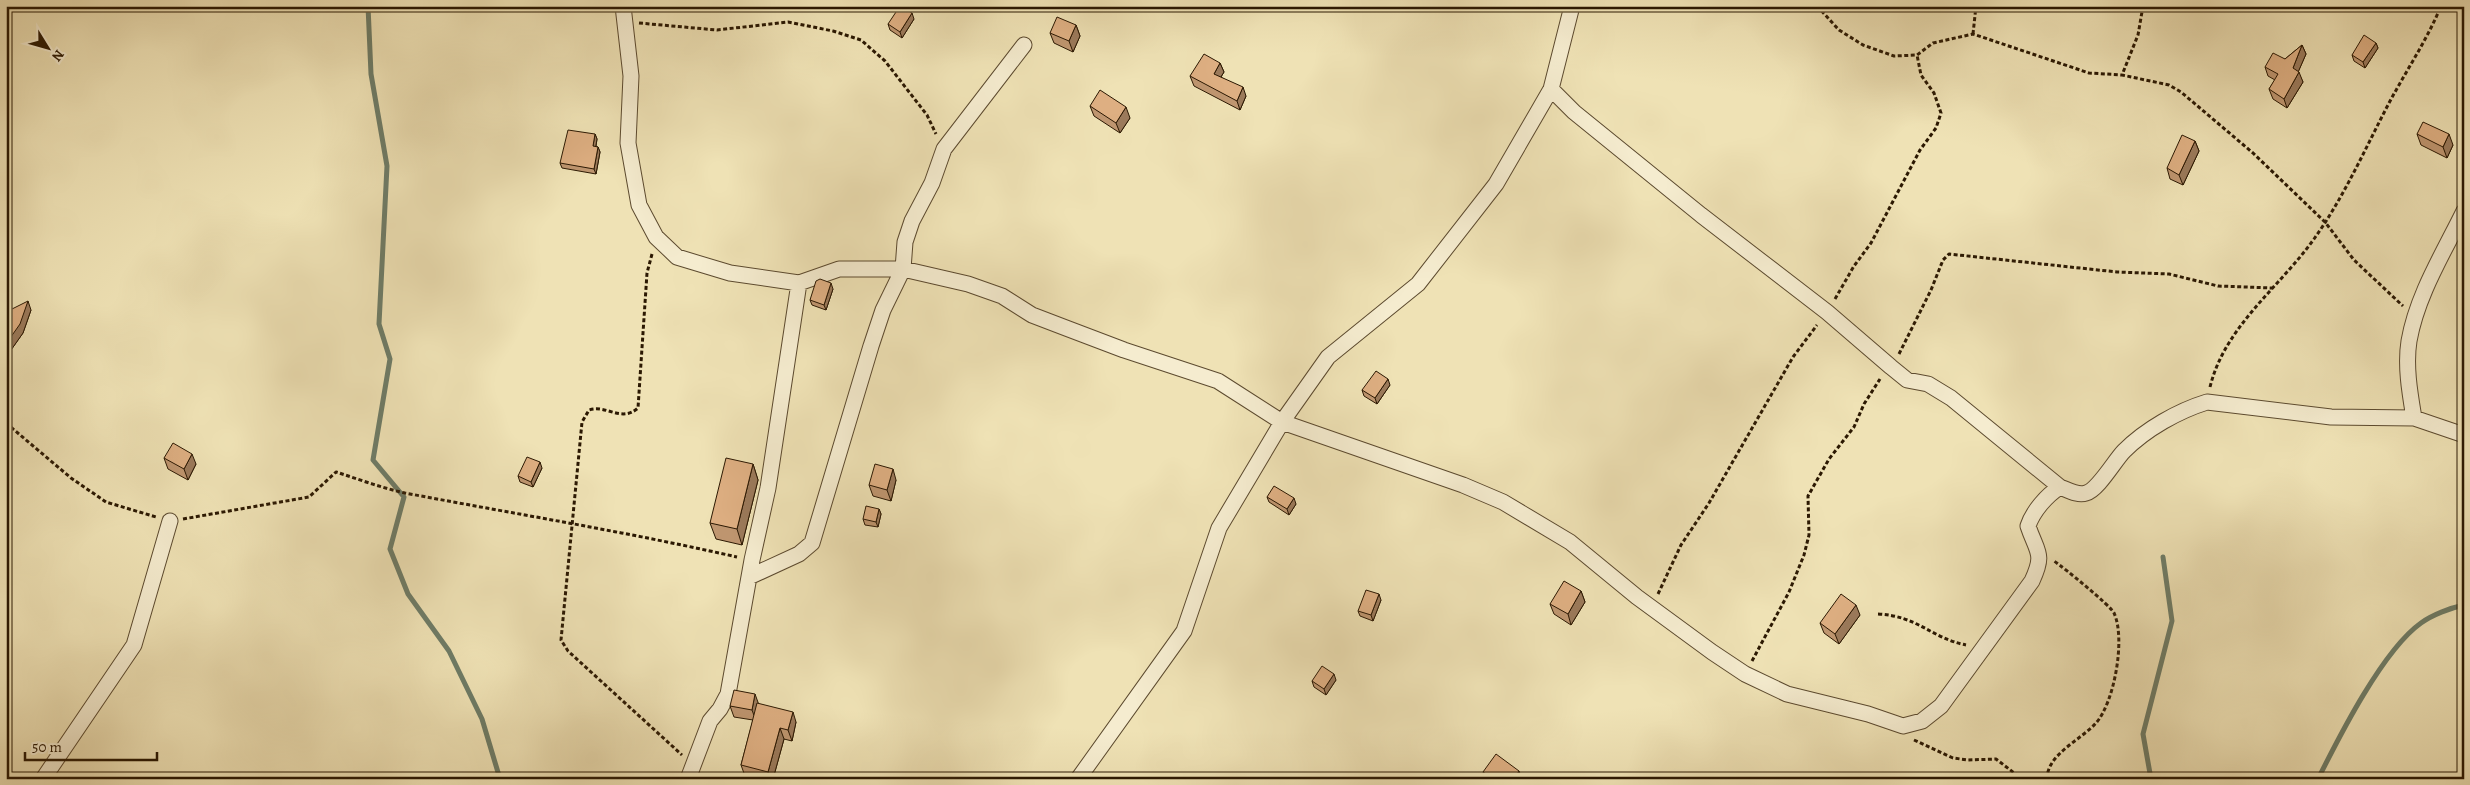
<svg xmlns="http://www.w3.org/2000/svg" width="2470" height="785" font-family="Alegreya,serif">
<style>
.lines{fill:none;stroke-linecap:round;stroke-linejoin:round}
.stream{stroke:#6e7c67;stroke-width:5}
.minor-casing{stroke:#5c4a2f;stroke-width:17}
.path{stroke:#2b1802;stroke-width:3;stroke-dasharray:4 2.5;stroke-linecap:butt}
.minor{stroke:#f5eccf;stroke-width:15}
.wall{fill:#bf9670;stroke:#2b1802}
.shaded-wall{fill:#9b7a5b;stroke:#2b1802}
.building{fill:#deaf82;stroke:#2b1802}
</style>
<rect width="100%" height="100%" fill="#efe2b5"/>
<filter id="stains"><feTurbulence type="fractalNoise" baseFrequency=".004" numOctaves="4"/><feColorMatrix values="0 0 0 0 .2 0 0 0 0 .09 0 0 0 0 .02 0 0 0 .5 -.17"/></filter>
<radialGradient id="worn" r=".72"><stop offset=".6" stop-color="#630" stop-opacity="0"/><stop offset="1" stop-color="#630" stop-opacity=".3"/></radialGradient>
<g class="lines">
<path class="stream" d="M368,6L371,74L387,166L379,324L390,359L373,460L404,497L390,549L408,594L449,651L482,719L500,779
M2151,779L2143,734L2172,621L2163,557
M2318,779C2340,735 2383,650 2421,623C2432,615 2450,608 2464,605"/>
<defs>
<path id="minor" d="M623,6L631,76L628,143L639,205L656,237L677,257L730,273L799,283L839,269H903L905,242L912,221L932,183L944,149L1024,45
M1551,89L1574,112L1701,215L1827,312L1891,367L1907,380L1928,384L1951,398L2060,487C2068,490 2078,496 2086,493C2098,490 2115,460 2124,451C2146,429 2178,411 2207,402L2331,417L2414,418L2464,435
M2414,418C2410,394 2405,366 2409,341C2417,295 2444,252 2464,211
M749,577L799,554L812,543L871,346L883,310L903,269L968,284L1002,296L1032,315L1066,328L1124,350L1218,381L1282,422L1463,485L1503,502L1570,542L1637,597L1712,652L1745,674L1787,694L1868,714L1903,726L1922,721L1941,706L2032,581C2045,553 2037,553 2028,526C2033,511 2047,495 2060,487
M43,779L134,645L170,521
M688,779L710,721L720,709L728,694L752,560L768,488L799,283
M1078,779L1184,631L1219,528L1282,422L1328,357L1418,284L1496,184L1551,89L1572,6"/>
</defs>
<use href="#minor" class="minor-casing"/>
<path class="path" d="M1817,6L1839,30L1863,45L1894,56L1917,55L1933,43L1973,34L2089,73L2122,75
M2143,6L2138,35L2122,75L2169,85L2181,92L2253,153L2325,222L2354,260L2403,306
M639,23L717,30L788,22L833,31L861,40L885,61L927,115L936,134
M1973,34L1976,6
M652,254L647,273L638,408C621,423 606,404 589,410L582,422L561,640L568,651L682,755
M1835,299L1854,266L1871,243L1920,150L1936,128L1941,113L1934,93L1921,75L1917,55
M1899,354L1931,290L1943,260L1949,254L2117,272L2169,274L2218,286L2273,288
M2210,387C2225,326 2279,288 2314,239C2344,197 2365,149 2389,103C2406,71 2427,40 2441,6
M6,423L71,478L106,502L156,517
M183,519L309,497L336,472C358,479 382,488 405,493C516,514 627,532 737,557
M1658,594L1681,545L1709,503L1793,357L1817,325
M1878,614C1918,616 1931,638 1966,645
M1752,661L1789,592L1804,555L1809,535L1808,496L1829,459L1854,427L1864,404L1880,379
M1914,740L1953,758L1968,760L1996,759L2022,779
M2047,779C2047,754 2081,740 2096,723C2114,703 2126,639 2114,613C2111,606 2063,567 2054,561"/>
<use href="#minor" class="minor"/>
</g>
<path class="wall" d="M914,19L902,38L890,30L888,24Z
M1076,25L1080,36L1073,52L1054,43L1050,33Z
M2376,43L2378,48L2365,68L2354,61L2352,55Z
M2302,45L2306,54L2298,72L2303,82L2287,108L2273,99L2269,89L2275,80L2268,76L2265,67L2285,59Z
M1220,63L1224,72L1221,77L1246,96L1240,110L1194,86L1190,76Z
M1090,106L1130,118L1120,133L1094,116Z
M595,134L597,139L596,146L598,147L600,152L596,174L562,168L560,163Z
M2417,134L2453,145L2447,158L2421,145Z
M2195,141L2199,151L2183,185L2170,179L2167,168Z
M833,289L826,310L812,305L810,300Z
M6,307L10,310H31L23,333L11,350L6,347Z
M1390,385L1377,404L1364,396L1362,390Z
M164,458L196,464L188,480L168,469Z
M753,464L758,480L742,545L716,539L710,523Z
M542,468L533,487L520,482L518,476Z
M896,480L891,501L873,496L869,485Z
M1267,497L1296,504L1289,515L1269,502Z
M879,509L881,514L878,527L865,525L863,519Z
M1581,591L1585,602L1571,625L1554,614L1550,604Z
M1381,600L1373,621L1360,616L1358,611Z
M1860,615L1839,644L1824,633L1820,623Z
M1336,680L1326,695L1314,687L1312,681Z
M759,704L796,722L792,741L784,739L773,779H756L745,776L741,765L753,720L734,717L730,706Z
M1483,772L1522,779H1486Z"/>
<path class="shaded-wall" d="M912,13L914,19L902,38L900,32Z
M1076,25L1080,36L1073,52L1069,41Z
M2376,43L2378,48L2365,68L2363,62Z
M2302,45L2306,54L2296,77L2293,68Z
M1220,63L1224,72L1217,83L1214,74Z
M2299,72L2303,82L2287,108L2284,99Z
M1243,87L1246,96L1240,110L1237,101Z
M1126,107L1130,118L1120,133L1116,123Z
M595,134L597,139L595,151L593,146Z
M2449,134L2453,145L2447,158L2443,147Z
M2195,141L2199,151L2183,185L2179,175Z
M598,147L600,152L596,174L594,169Z
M831,283L833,289L826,310L824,305Z
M28,301L31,310L23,333L11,350L8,341Z
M1388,379L1390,385L1377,404L1375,398Z
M192,454L196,464L188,480L184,469Z
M540,462L542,468L533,487L531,482Z
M753,464L758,480L742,545L737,529Z
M893,469L896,480L891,501L887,490Z
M1294,498L1296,504L1289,515L1287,509Z
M879,509L881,514L878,527L876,522Z
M1581,591L1585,602L1571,625L1568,614Z
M1379,594L1381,600L1373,621L1371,615Z
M1856,605L1860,615L1839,644L1835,634Z
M1334,674L1336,680L1326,695L1324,689Z
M755,694L759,705L756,721L752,710Z
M793,712L796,722L792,741L788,730Z
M780,728L784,739L773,779H770L768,772Z
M1519,771L1522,779H1514Z"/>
<path class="building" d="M900,6L912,13L900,32L888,24Z
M1057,17L1076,25L1069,41L1050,33Z
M2364,35L2376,43L2363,62L2352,55Z
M2302,45L2293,68L2299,72L2284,99L2269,89L2278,74L2265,67L2273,53L2285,59Z
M1204,54L1220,63L1214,74L1243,87L1237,101L1190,76Z
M1100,90L1126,107L1116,123L1090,106Z
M2423,122L2449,134L2443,147L2417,134Z
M568,130L595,134L593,146L598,147L594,169L560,163Z
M2182,135L2195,141L2179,175L2167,168Z
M820,279L831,283L824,305L810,300L816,281Z
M28,301L20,324L8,341L6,340V307L10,310Z
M1376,371L1388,379L1375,398L1362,390Z
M173,443L192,454L184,469L164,458Z
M527,457L540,462L531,482L518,476Z
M726,458L753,464L737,529L710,523Z
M875,464L893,469L887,490L869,485Z
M1274,486L1294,498L1287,509L1267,497Z
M866,506L879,509L876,522L863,519Z
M1564,581L1581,591L1568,614L1550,604Z
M1366,590L1379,594L1371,615L1358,611Z
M1841,594L1856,605L1835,634L1820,623Z
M1322,666L1334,674L1324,689L1312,681Z
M734,690L755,694L752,710L730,706Z
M757,703L793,712L788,730L780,728L768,772L741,765Z
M1496,754L1519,771L1514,779H1493L1483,772Z"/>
<rect width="2470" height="785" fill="none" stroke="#efe2b5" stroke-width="25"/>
<rect x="8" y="8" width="2455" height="770" fill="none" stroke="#2b1802" stroke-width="2.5"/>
<rect x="12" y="12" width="2445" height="760" fill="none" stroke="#2b1802"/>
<g transform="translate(48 48) rotate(127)" stroke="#f5eccf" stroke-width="4" paint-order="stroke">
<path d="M0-4L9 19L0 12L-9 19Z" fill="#2b1802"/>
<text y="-8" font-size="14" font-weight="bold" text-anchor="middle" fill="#2b1802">N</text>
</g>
<path d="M25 752v8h132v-8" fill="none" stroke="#2b1802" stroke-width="2.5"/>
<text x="32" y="752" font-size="15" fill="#2b1802" stroke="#f5eccf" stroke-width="4" paint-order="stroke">50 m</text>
<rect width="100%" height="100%" filter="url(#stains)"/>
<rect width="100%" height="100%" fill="url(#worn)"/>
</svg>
